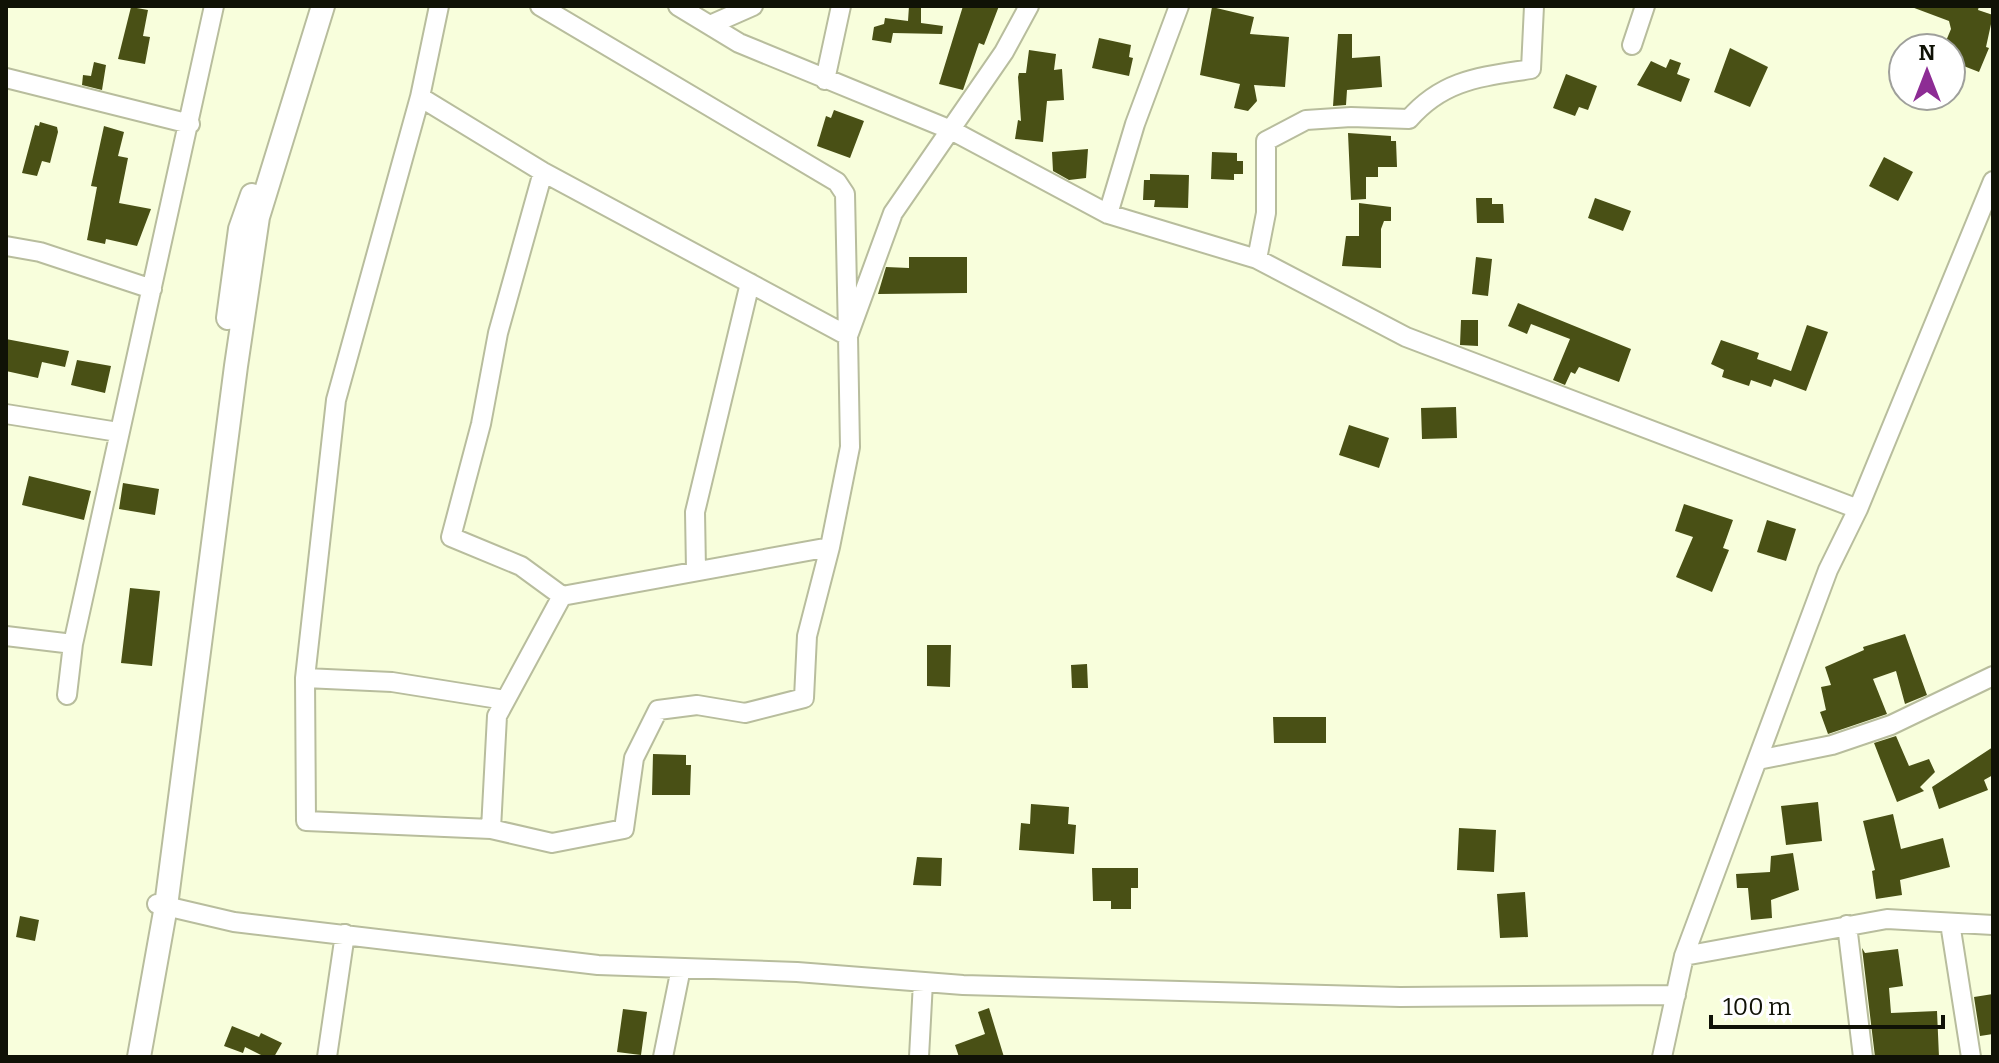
<svg xmlns="http://www.w3.org/2000/svg" width="1999" height="1063" font-family="Bitter,serif">
<style>
.building{fill:#495015}
.lines{fill:none;stroke-linecap:round;stroke-linejoin:round}
.minor-casing{stroke:#b8bd9d;stroke-width:22}
.major-casing{stroke:#b8bd9d;stroke-width:26}
.minor{stroke:#fff;stroke-width:18}
.major{stroke:#fff;stroke-width:22}
</style>
<rect width="100%" height="100%" fill="#f8fedc"/>
<path class="building" d="M909,6H921V23L943,26L942,34L893,33L891,43L872,40L874,27L884,24L885,18L908,21Z
M963,6H999L984,45L979,43L963,90L939,84Z
M1909,6H1979L1978,10L1993,15L1986,47L1989,48L1979,72L1951,61V48H1943L1951,29L1949,21Z
M131,7L148,10L143,36L150,37L145,64L118,59Z
M1212,7L1254,17L1250,34L1289,37L1285,87L1254,85L1257,101L1248,111L1234,108L1240,84L1200,75Z
M1338,34H1352V58L1380,56L1382,87L1347,90L1346,105L1333,106Z
M1099,38L1131,45L1129,57L1133,58L1129,76L1092,68Z
M1730,48L1768,67L1750,107L1714,92Z
M1029,50L1056,54L1054,70L1062,69L1064,100L1047,101L1043,142L1015,139L1018,120L1021,121L1018,77L1019,73H1026Z
M1670,59L1681,63L1677,74L1690,79L1681,102L1637,85L1651,61L1666,68Z
M94,62L106,65L102,90L82,85L83,75L91,76Z
M1566,74L1597,86L1588,110L1579,107L1575,116L1553,108Z
M834,110L864,121L850,158L817,146L826,116L831,118Z
M40,122L57,127L58,132L50,163L42,161L37,176L22,173L35,125L39,126Z
M104,126L124,132L118,156L128,158L119,203L151,209L137,246L106,239L105,244L87,240L97,187L91,186Z
M1348,133L1391,136V141H1396L1397,167H1378V177H1366V199L1351,200Z
M1088,149L1086,178L1069,180L1053,171L1052,152Z
M1212,152L1237,153V161H1243V174H1234V180L1211,179Z
M1884,157L1913,172L1898,201L1869,186Z
M1150,174L1189,175L1188,208L1154,207L1155,200H1143L1144,180H1150Z
M1476,198H1492V204H1503L1504,223H1477Z
M1595,198L1631,211L1623,231L1588,218Z
M1359,203L1391,207V221H1384L1381,229V268L1342,266L1346,236H1359Z
M909,257H967V293L878,294L886,267L909,268Z
M1476,257L1492,259L1488,296L1472,294Z
M1518,303L1631,349L1619,382L1579,367L1575,374L1571,372L1565,385L1553,380L1570,339L1531,324L1527,334L1508,326Z
M1461,320H1478V346L1460,345Z
M1807,325L1828,332L1806,391L1774,379L1771,387L1751,380L1749,386L1722,377L1724,370L1711,364L1721,340L1759,353L1757,359L1791,371Z
M6,339L69,351L65,367L42,362L38,378L6,371Z
M77,360L111,366L105,393L71,385Z
M1456,407L1457,438L1422,439L1421,408Z
M1349,425L1389,438L1379,468L1339,455Z
M29,476L91,491L84,520L22,505Z
M123,483L159,489L155,515L119,509Z
M1684,504L1733,520L1723,548L1729,550L1712,592L1676,577L1693,537L1675,531Z
M1767,520L1796,529L1786,561L1757,552Z
M130,588L160,591L152,666L121,663Z
M1905,634L1927,695L1905,704L1896,671L1873,679L1887,714L1828,734L1820,712L1826,710L1821,687L1831,685L1825,667L1864,650L1863,647Z
M927,645H951L950,687L927,686Z
M1087,664L1088,688H1072L1071,665Z
M1273,717H1326V743H1274Z
M1896,736L1909,766L1929,759L1935,772L1920,787L1924,791L1897,802L1874,743Z
M1993,747V775L1984,780L1988,790L1939,809L1932,787Z
M653,754L686,755V765H691L690,795H652Z
M1818,802L1822,841L1786,845L1781,806Z
M1031,804L1069,807L1068,824L1076,825L1074,854L1019,850L1021,823L1030,824Z
M1893,814L1901,849L1943,838L1950,867L1900,880L1902,895L1876,899L1872,871L1875,870L1863,821Z
M1459,828L1496,830L1494,872L1457,870Z
M1793,853L1799,890L1771,900L1772,918L1751,920L1748,888H1737L1736,874L1770,872L1771,856Z
M917,857L942,858L941,886L913,885Z
M1092,868H1138V888H1131V909H1111V901H1093Z
M1525,892L1528,937L1500,938L1497,894Z
M20,916L39,920L35,941L16,937Z
M1862,948L1865,953L1898,949L1903,986L1889,988L1891,1013L1937,1011L1939,1057H1875Z
M1993,994V1034L1980,1036L1974,997Z
M989,1008L1004,1057H959L955,1045L985,1034L978,1012Z
M623,1009L647,1012L641,1055L617,1052Z
M232,1026L259,1037L261,1033L282,1043L274,1057H265L245,1047L243,1053L224,1046Z"/>
<g class="lines">
<defs>
<path id="minor" d="M439,6L420,97L543,172L848,336L845,194L837,182L540,6
M678,6L739,43L951,130L1108,214L1257,259L1406,337L1858,509
M710,25L753,6
M1632,45L1645,6
M6,78L190,124
M825,80L841,6
M420,97L336,400L305,678L306,821L491,829L497,716L562,596L830,547L850,447L848,336L893,213L1004,52L1029,6
M543,172L498,333L481,424L451,537L521,566L562,596
M1108,214L1135,124L1179,6
M6,246L40,252L152,289
M1257,259L1266,213V141L1306,120L1351,117L1409,119C1444,79 1481,77 1531,69L1534,6
M6,414L118,432
M696,570L695,512L750,283
M6,636L73,644
M305,678L392,682L505,700
M67,695L73,644L214,6
M1758,760L1832,745L1891,725L1993,676
M491,829L552,843L624,829L634,758L658,710L697,705L745,713L804,698L807,636L830,547
M157,904L234,922L598,965L797,972L963,985L1400,997L1676,995
M1950,923L1971,1057
M1847,925L1863,1057
M1684,956L1887,919L1993,925
M327,1057L345,934
M663,1057L681,968
M919,1057L923,982
M1662,1057L1684,956L1828,570L1858,509L1993,181"/>
<path id="major" d="M228,318L240,229L252,195
M139,1057L166,906L236,366L258,217L323,6"/>
</defs>
<use href="#minor" class="minor-casing"/>
<use href="#major" class="major-casing"/>
<use href="#minor" class="minor"/>
<use href="#major" class="major"/>
</g>
<rect width="1999" height="1063" fill="none" stroke="#101206" stroke-width="16"/>
<g transform="translate(1927 72)"><circle r="38" fill="#ffffff" stroke="#9fa09b" stroke-width="2"/>
<path d="M0-6L14 30L0 20L-14 30Z" fill="#8d2c94"/>
<text y="-12" font-size="22" font-weight="bold" text-anchor="middle" fill="#101206">N</text>
</g>
<path d="M1711 1015v12h232v-12" fill="none" stroke="#101206" stroke-width="4"/>
<text x="1723" y="1015" font-size="24" fill="#101206" stroke="#ffffff" stroke-width="6" paint-order="stroke">100 m</text>
</svg>
